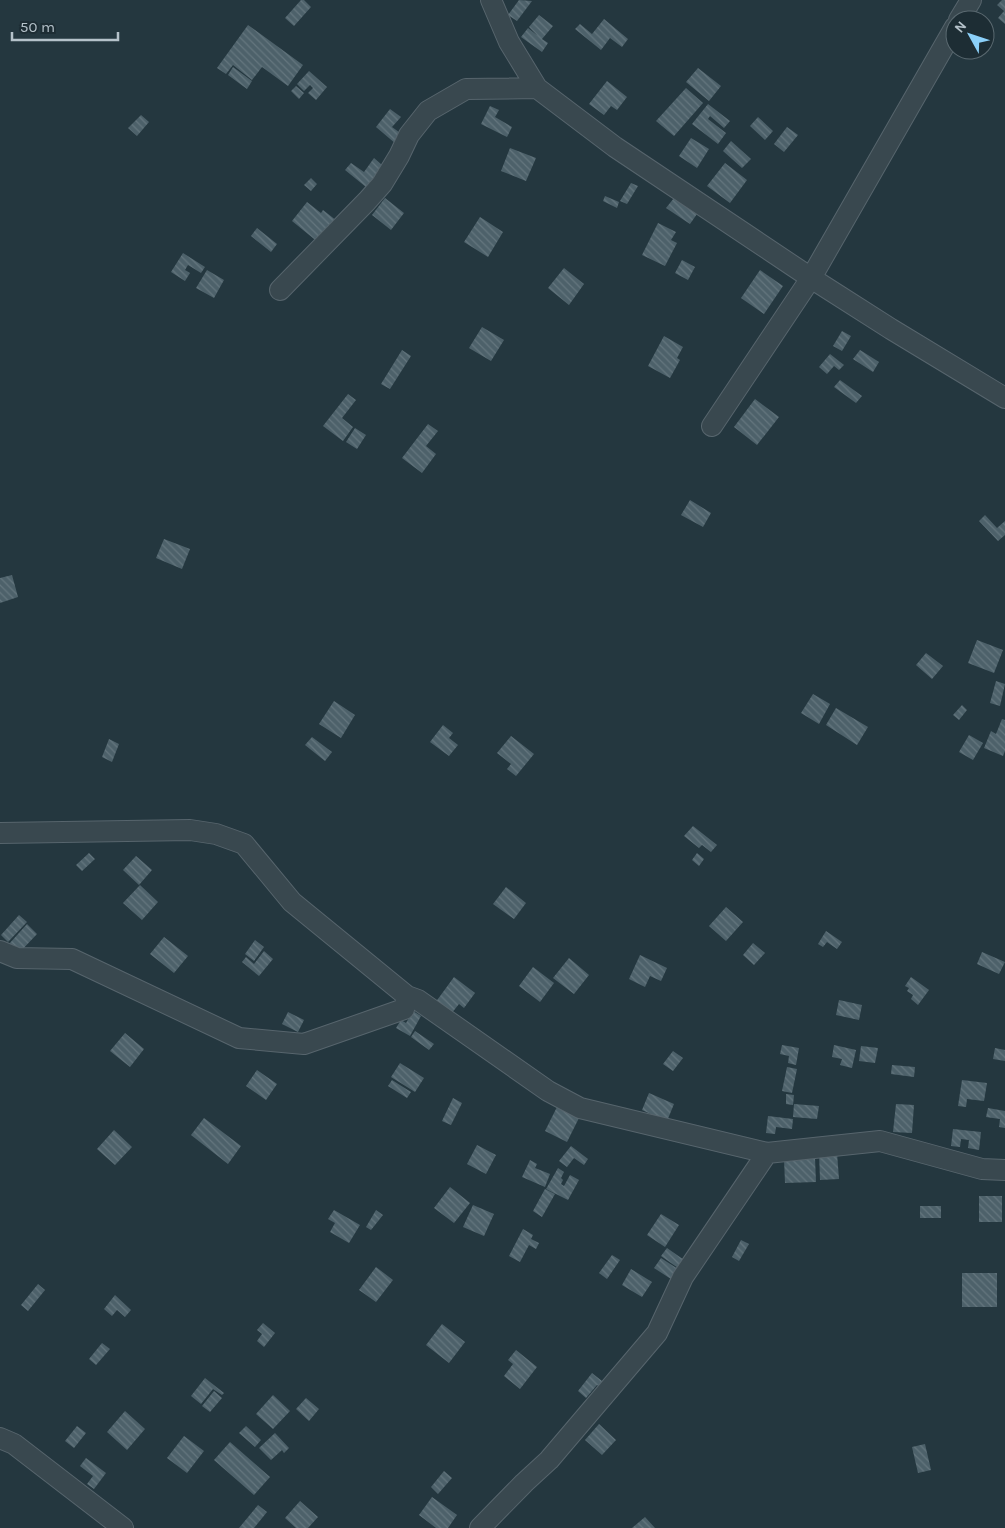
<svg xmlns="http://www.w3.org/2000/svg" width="1005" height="1528" font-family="Karla,sans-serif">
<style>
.building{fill:url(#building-back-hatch)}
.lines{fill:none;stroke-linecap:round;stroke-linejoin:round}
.minor-casing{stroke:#57656d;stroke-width:22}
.minor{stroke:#39484f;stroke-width:20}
</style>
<defs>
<pattern id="building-back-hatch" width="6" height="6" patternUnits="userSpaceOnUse" patternTransform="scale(1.25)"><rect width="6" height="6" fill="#4d616a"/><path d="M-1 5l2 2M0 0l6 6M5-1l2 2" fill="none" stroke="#64767e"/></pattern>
</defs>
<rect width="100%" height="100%" fill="#24373f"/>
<path class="building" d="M301,0H304L311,7L294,26L285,18Z
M519,0L532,1L517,21L508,15Z
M1002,0H1005V24L998,18L1004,11L997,5Z
M539,15L553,26L542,39L548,43L542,52L521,37L528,28L538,36L529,27Z
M604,19L628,39L622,47L610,38L601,50L575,29L580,24L592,34Z
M248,25L303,65L288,86L262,67L252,80L233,65L226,74L217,68Z
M233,67L252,81L247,89L228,75Z
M698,68L721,86L709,101L686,82Z
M309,71L327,87L316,100L308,93L313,88L310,85L304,91L297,84Z
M607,81L627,97L617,110L611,106L604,115L589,104Z
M296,86L304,93L299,99L291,91Z
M686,88L703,103L674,136L656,121Z
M708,104L730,121L724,128L710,116L708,119L726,133L718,144L692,124Z
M490,106L499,110L495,117L512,127L507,137L481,124Z
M390,109L401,117L392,127L403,135L396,144L376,127Z
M141,115L149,122L137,136L128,128Z
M758,117L773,131L765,140L750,126Z
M787,127L798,135L784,152L774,144Z
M691,138L709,149L697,168L679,156Z
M731,141L751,159L742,168L723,151Z
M510,148L536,158L526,181L501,171Z
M374,158L383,166L366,187L345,170L351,163L364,172Z
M725,163L747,180L730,203L707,186Z
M311,178L317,184L311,191L304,185Z
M631,183L638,186L627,204L620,201Z
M605,196L619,202L617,208L603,201Z
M385,198L404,213L391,230L372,215Z
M674,198L697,214L690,224L666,208Z
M307,202L321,213L323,210L337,221L319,243L292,221Z
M480,217L503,232L488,257L464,242Z
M658,223L676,232L671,240L677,243L665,266L642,255Z
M257,228L277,244L271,252L251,236Z
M183,253L205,267L201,273L188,265L185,270L190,273L185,281L171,272Z
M682,260L695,267L688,280L675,273Z
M564,268L584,284L569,305L548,288Z
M207,270L224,280L214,298L196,288Z
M760,270L783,286L764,314L741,298Z
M482,327L504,340L491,361L469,348Z
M842,331L851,336L842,351L833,346Z
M664,336L683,347L677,358L680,360L670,378L648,366Z
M402,350L411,356L390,389L381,384Z
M860,350L879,362L873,372L853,359Z
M830,354L844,365L839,370L834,366L827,374L819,367Z
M840,380L862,396L856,403L834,387Z
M348,394L356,400L342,418L353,427L343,441L323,426Z
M755,399L779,417L757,445L734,427Z
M428,424L438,431L426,446L436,454L422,473L402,458Z
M355,428L366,435L357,449L346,442Z
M690,500L711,513L703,527L681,515Z
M985,515L997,528L1005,521V535L998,541L979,521Z
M164,539L190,549L182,569L156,558Z
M12,575L18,597L0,603V578Z
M977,640L1003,650L994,673L968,663Z
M926,653L943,666L932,679L916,665Z
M996,681L1005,684L1000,706L990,703Z
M813,694L830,704L819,724L801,713Z
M334,701L355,715L341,738L319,724Z
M962,705L967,710L959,720L953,715Z
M836,708L868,727L857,745L826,725Z
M1002,719L1005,720V751L1003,756L984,748L991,731L996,734Z
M443,725L453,733L449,738L458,745L449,756L430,742Z
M969,735L983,743L973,760L959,752Z
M511,736L534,754L516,776L507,769L511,764L497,753Z
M312,737L332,752L325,761L305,745Z
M109,739L119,744L112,762L102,757Z
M693,826L717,845L711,852L702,845L699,848L684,836Z
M89,853L95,859L82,871L76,865Z
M697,853L704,859L699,866L692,860Z
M136,856L152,870L139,885L123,870Z
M140,885L158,902L142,920L123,903Z
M506,887L526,903L514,919L493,904Z
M726,907L743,922L726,941L709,926Z
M19,915L27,922L8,942L1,935Z
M27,924L37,934L19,953L9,944Z
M826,931L842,942L837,949L827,942L823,947L818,944Z
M164,937L188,956L174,973L150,954Z
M255,940L264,947L254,961L245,954Z
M753,943L765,953L754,965L743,955Z
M264,951L273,959L259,976L242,962L246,957L254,964Z
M982,952L1005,962L999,974L977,964Z
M640,955L667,968L661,981L650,976L645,987L629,979Z
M569,958L589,975L574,994L553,978Z
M533,967L554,983L540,1002L519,986Z
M454,977L475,993L464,1008L459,1004L451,1014L435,1003Z
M911,977L929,990L918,1005L911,999L913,995L907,991L909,988L905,986Z
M839,1000L862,1005L859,1020L836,1015Z
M413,1011L421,1016L410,1036L396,1028L401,1020L406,1023Z
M288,1012L304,1020L298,1032L282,1024Z
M415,1031L434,1044L429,1050L411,1037Z
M125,1033L144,1049L130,1067L110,1051Z
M782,1045L799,1048L796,1065L788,1063L789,1056L780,1054Z
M834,1045L856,1050L852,1068L840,1065L842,1059L832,1057Z
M861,1046L878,1048L875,1063L859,1061Z
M995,1048L1005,1050V1061L993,1059Z
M673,1051L683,1058L673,1071L663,1064Z
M400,1063L424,1078L415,1092L391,1077Z
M892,1065L915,1067L914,1077L891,1074Z
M787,1067L797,1069L792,1093L782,1091Z
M257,1070L277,1084L266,1100L246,1086Z
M392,1080L411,1092L407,1098L388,1086Z
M962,1080L987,1083L984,1101L967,1099L966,1107L958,1106Z
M649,1093L674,1104L665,1126L659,1118L642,1110Z
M786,1094L794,1095L793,1105L786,1104Z
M453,1098L462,1103L451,1125L442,1121Z
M794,1104L819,1106L817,1119L793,1117Z
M896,1104L914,1105L912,1133L893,1132Z
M557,1107L579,1118L567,1142L545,1131Z
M988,1108L1005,1111V1128L999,1127L1000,1119L986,1117Z
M768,1116L793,1119L792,1129L776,1127L775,1134L766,1133Z
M204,1118L241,1146L228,1164L191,1135Z
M953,1129L981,1132L979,1150L968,1148L969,1140L961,1139L960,1147L951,1146Z
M114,1130L132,1147L115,1165L97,1149Z
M477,1145L496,1155L486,1174L467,1164Z
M571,1146L588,1159L584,1165L574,1158L567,1167L559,1161Z
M819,1153H837L839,1179L820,1180Z
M815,1158L816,1182L785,1183L784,1159Z
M530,1160L537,1164L535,1168L550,1174L545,1187L522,1177Z
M558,1168L564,1172L561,1178L563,1180L561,1184L564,1186L570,1175L579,1180L568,1200L546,1189Z
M450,1187L470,1203L454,1223L434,1208Z
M545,1189L555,1194L542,1217L533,1211Z
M979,1196H1002V1222H979Z
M473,1205L494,1214L484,1236L463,1227Z
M920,1206H941V1218H920Z
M334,1210L360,1225L349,1243L330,1232L335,1223L328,1219Z
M376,1210L383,1215L371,1230L366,1227Z
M661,1214L679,1225L665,1247L647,1235Z
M523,1229L533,1235L531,1239L539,1243L536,1249L529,1245L520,1262L509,1256Z
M741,1240L749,1244L739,1261L732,1257Z
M667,1248L687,1262L681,1270L661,1256Z
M612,1255L620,1260L607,1279L599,1273Z
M661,1258L678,1269L671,1279L654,1268Z
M376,1267L393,1280L376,1302L359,1290Z
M631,1269L652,1282L642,1297L622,1285Z
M962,1273H997V1307H962Z
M38,1284L45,1290L28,1311L21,1305Z
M115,1295L131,1310L125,1317L117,1310L112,1316L104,1309Z
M263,1323L275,1333L264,1347L257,1341L262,1334L257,1330Z
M442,1324L465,1342L449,1363L426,1345Z
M102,1343L110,1349L96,1365L89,1359Z
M516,1350L537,1367L520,1389L504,1376L513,1364L508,1360Z
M592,1373L607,1385L603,1390L597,1385L586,1398L578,1391Z
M205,1378L224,1393L222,1395L213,1389L201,1404L191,1396Z
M214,1391L222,1398L210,1412L202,1406Z
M273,1395L290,1411L273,1429L256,1414Z
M306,1398L319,1409L309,1421L296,1409Z
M125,1411L145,1429L127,1450L107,1432Z
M599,1424L616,1440L602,1455L585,1440Z
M77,1426L86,1433L74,1448L65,1441Z
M246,1426L261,1440L255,1447L239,1433Z
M275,1433L289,1448L284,1453L282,1450L271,1460L259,1448Z
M184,1436L204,1451L187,1473L167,1458Z
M230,1442L270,1477L254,1495L214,1460Z
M925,1444L931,1470L918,1473L912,1447Z
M86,1458L106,1473L94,1489L87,1484L93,1476L80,1466Z
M444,1471L452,1478L438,1494L431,1487Z
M432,1497L457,1515L448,1528H436L419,1515Z
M300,1501L318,1517L308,1528H296L285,1518Z
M258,1505L267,1512L254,1528H239Z
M645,1517L655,1528H632Z"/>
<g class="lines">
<defs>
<path id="minor" d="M491,0L509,42L537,88L615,147L811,278L891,329L1005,398
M959,20L971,0
M280,290L367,201L382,184L399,156L409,135L428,111L466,89L537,88
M712,426L811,278L955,27
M0,833L190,830L216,834L244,844L292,902L407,996L418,1000L548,1091L580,1108L767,1153L880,1141L982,1169L1005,1170
M0,951L17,958L72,959L239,1038L304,1044L404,1009L407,996
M0,1438L14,1444L123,1528
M480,1528L524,1483L549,1460L657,1333L683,1277L767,1153"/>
</defs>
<use href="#minor" class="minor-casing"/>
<use href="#minor" class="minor"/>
</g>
<g transform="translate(970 35) rotate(310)"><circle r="24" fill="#1d2d34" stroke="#5a6970"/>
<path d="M0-4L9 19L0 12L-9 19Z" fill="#8bd0f9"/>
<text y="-8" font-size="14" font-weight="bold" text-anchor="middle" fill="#b5c2ca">N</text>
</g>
<path d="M12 32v8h106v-8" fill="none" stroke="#b5c2ca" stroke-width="2.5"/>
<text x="20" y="32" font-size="15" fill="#b5c2ca" stroke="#1d2d34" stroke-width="4" paint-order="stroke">50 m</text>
</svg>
